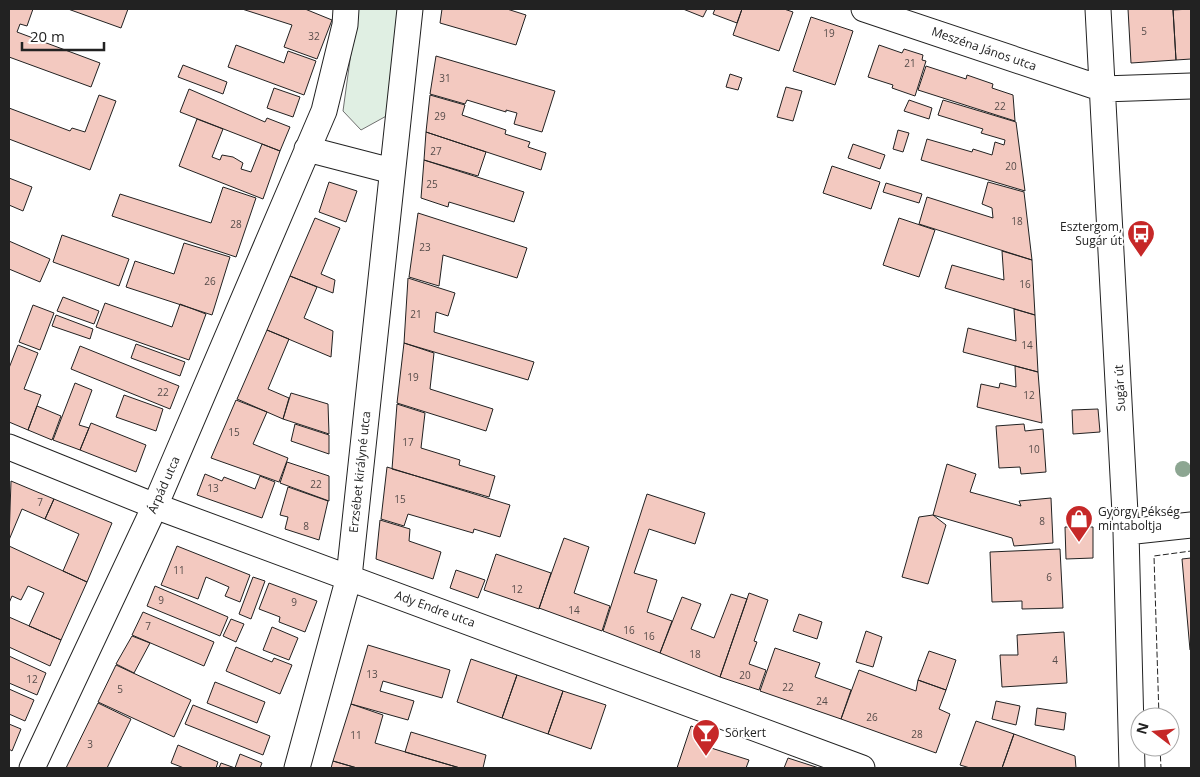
<svg xmlns="http://www.w3.org/2000/svg" width="1200" height="777" font-family="'Open Sans',sans-serif">
<style>
.green{fill:#e0efe3;stroke:#6f6f6f}
.building{fill:#f3c9c0;stroke:#222}
.lines{fill:none;stroke-linecap:round;stroke-linejoin:round}
.minor-casing{stroke:#222;stroke-width:27}
.minor{stroke:#fff;stroke-width:25}
.fence{stroke:#222;stroke-width:1;stroke-dasharray:6 2.5;stroke-linecap:butt}
.tree{fill:#8da692}
.labels{text-anchor:middle;stroke-width:4;stroke-linejoin:round;paint-order:stroke}
.number-label{font-size:10px;fill:#564c4a}
.street-label{font-size:12px;fill:#222;stroke:#fff}
.poi-label{font-size:12px;fill:#222;stroke:#fff;text-anchor:start}
</style>
<rect width="100%" height="100%" fill="#fff"/>
<path class="green" d="M357,9H402L390,114L361,130L343,111Z"/>
<path class="building" d="M9,9H33L27,26L20,24L17,32L100,63L91,87L9,57Z
M68,9H128L121,28Z
M242,9H305L332,20L317,59L284,47L292,25Z
M442,9H507L526,15L516,45L440,23Z
M683,9H707L703,17Z
M715,9H742L737,23L713,14Z
M742,9H784L793,12L779,51L733,35Z
M1128,9H1173L1176,60L1131,63Z
M1191,9V59L1176,60L1173,10Z
M811,17L853,31L835,85L793,71Z
M236,45L284,63L288,51L316,61L304,95L228,67Z
M879,45L902,53L904,49L923,55L922,60L926,61L915,96L892,88L893,85L868,77Z
M436,56L555,91L542,132L514,124L517,113L506,110V112L467,100L465,104L430,94Z
M183,65L227,82L223,94L178,77Z
M926,66L966,79L967,75L993,84L992,88L1013,95L1015,121L918,90Z
M730,74L742,78L738,90L726,87Z
M786,87L802,91L793,121L777,117Z
M274,88L300,97L293,117L267,108Z
M189,89L265,122L267,118L290,127L280,151L180,112Z
M99,95L116,101L90,170L9,139V108L70,131L72,128L85,132Z
M430,95L465,105L462,115L506,130L505,134L530,142L528,147L546,153L541,170L426,132Z
M909,100L932,108L929,119L904,111Z
M943,100L1016,122L1025,191L921,160L927,139L972,152L973,149L992,155L995,142L1004,145L1005,140L981,133L983,129L938,115Z
M197,119L223,129L212,157L220,160L222,155L233,157L243,163L241,169L251,172L262,144L280,151L263,199L179,166Z
M898,130L909,133L903,152L893,149Z
M426,132L486,152L478,176L424,160Z
M853,144L885,155L880,169L848,158Z
M424,160L524,192L514,222L449,202L448,207L421,198Z
M832,166L880,182L871,209L823,193Z
M9,178L32,187L23,211L9,205Z
M329,182L357,191L346,222L319,212Z
M988,182L1024,192L1032,260L919,224L927,197L993,218L992,208L982,204Z
M886,183L922,194L919,203L883,192Z
M223,187L256,198L236,257L112,216L120,194L211,223Z
M418,213L527,248L517,278L443,255L439,286L409,277Z
M315,218L340,228L321,274L335,280L333,293L290,276Z
M899,218L935,230L919,277L883,265Z
M62,235L129,259L119,286L53,262Z
M9,241L50,259L40,282L9,269Z
M184,243L230,257L212,315L126,287L135,261L174,274Z
M1002,251L1032,260L1035,315L945,288L952,265L1004,280Z
M290,276L317,287L304,318L333,331L331,357L267,330Z
M408,278L455,293L448,316L436,312L434,332L534,362L528,380L404,343Z
M63,297L99,311L94,324L57,311Z
M105,303L172,327L180,304L206,314L189,360L96,327Z
M33,305L54,313L40,350L19,342Z
M1014,309L1035,315L1038,372L963,352L968,328L1016,341Z
M56,315L93,329L90,339L52,326Z
M267,330L289,339L268,389L289,398L283,419L237,399Z
M404,343L434,353L430,389L493,409L486,431L397,403Z
M136,344L185,362L180,376L131,358Z
M18,345L38,353L24,389L41,395L28,430L9,422V368Z
M80,346L179,386L170,409L71,369Z
M1015,366L1038,372L1042,423L977,407L981,384L999,388L1000,383L1016,387Z
M75,383L92,390L79,425L89,428L80,450L53,440Z
M291,393L328,404L329,434L283,419Z
M124,395L163,409L156,431L116,417Z
M236,400L267,412L253,444L288,458L279,482L211,458Z
M397,404L425,413L421,448L460,460L459,465L495,476L489,497L392,469Z
M37,406L61,416L52,440L28,430Z
M1098,409L1100,432L1073,434L1072,410Z
M91,423L146,445L136,472L80,450Z
M295,424L329,435V454L291,441Z
M1024,424L1025,431L1043,429L1046,472L1021,474L1020,467L999,468L996,426Z
M287,462L329,476V501L280,483Z
M947,464L976,474L970,492L1021,506L1019,501L1051,498L1053,543L1014,546L1012,538L933,515Z
M387,467L510,505L500,537L474,529L473,533L408,514L404,526L381,519Z
M205,474L222,481L224,477L255,489L260,476L275,482L262,518L197,495Z
M11,481L54,499L45,519L22,509L9,540Z
M288,487L328,501L319,540L285,529L288,517L280,515Z
M647,494L705,513L695,544L649,529L634,573L657,580L647,612L672,621L660,653L603,631Z
M54,499L112,523L87,582L63,571L79,534L45,519Z
M933,515L946,525L928,584L902,577L919,517Z
M380,520L410,529L409,541L441,552L433,579L376,559Z
M1065,527H1093V558L1066,559Z
M564,538L589,547L574,593L610,606L602,631L539,608Z
M9,546L87,582L61,640L29,626L44,593L28,586L21,600L12,596L9,603Z
M177,546L250,575L240,602L225,596L229,587L206,577L198,599L161,585Z
M1060,549L1063,608L1022,609V601L992,602L990,552Z
M496,554L551,573L539,609L484,590Z
M1191,558V650H1190L1182,559Z
M456,570L485,580L478,598L450,588Z
M253,577L265,581L251,619L239,614Z
M269,583L317,601L305,632L279,622L280,617L259,609Z
M155,586L228,617L220,636L147,606Z
M749,593L768,600L754,641L757,642L749,664L766,670L759,690L720,677Z
M731,594L747,599L720,677L660,653L682,597L701,604L691,629L714,638Z
M143,612L214,642L204,666L132,635Z
M799,614L822,622L817,639L793,631Z
M9,617L61,640L50,666L9,647Z
M231,619L244,624L236,642L223,636Z
M272,627L298,638L289,660L263,650Z
M866,631L882,637L873,667L856,662Z
M1064,632L1067,683L1002,687L1000,655H1018L1017,635Z
M132,636L150,643L134,673L116,664Z
M368,645L450,670L442,698L383,681L380,691L414,701L408,720L351,704Z
M236,647L272,662L274,658L292,665L280,694L226,671Z
M775,648L820,663L815,677L851,690L841,719L760,691Z
M929,651L956,660L946,690L918,680Z
M9,656L46,673L37,695L9,683Z
M471,659L517,675L502,718L457,702Z
M116,665L191,700L174,737L98,702Z
M859,670L916,691L918,680L946,690L939,709L950,714L936,753L841,719Z
M517,675L563,691L548,734L502,718Z
M215,682L265,702L257,723L207,703Z
M9,689L34,700L25,721L9,714Z
M563,691L606,705L591,749L548,734Z
M996,701L1020,706L1016,725L992,719Z
M98,703L131,719L107,768H66Z
M351,704L383,715L375,743L460,768H357L333,761Z
M193,705L270,736L263,755L185,724Z
M1037,708L1066,713L1064,730L1035,725Z
M976,721L1014,734L1002,768H970L960,765Z
M9,724L21,729L12,751L9,749Z
M691,726L713,733L708,747L749,760L746,768H677Z
M411,732L486,755L483,768H460L405,752Z
M1014,734L1075,756L1076,768H1002Z
M178,745L218,762L216,768H184L171,763Z
M240,754L262,763L260,768H219L221,763L235,768Z
M788,758L819,768H784Z
M333,761L357,768H331Z"/>
<g class="lines">
<defs>
<path id="minor" d="M864,9L1103,89L1191,86
M1098,9L1126,532L1132,768
M307,149L392,171
M9,447L155,506L862,768
M1126,532L1191,525
M32,768L155,506L324,111L345,25L346,9
M297,768L349,577L410,9"/>
</defs>
<use href="#minor" class="minor-casing"/>
<use href="#minor" class="minor"/>
<path class="fence" d="M1159,717L1154,556L1191,551
M1160,747L1161,768"/>
</g>
<circle class="tree" cx="1183" cy="469" r="8"/>
<defs>
<symbol id="bus-pin" viewBox="-11 -11 22 30"><path d="M0 17L-7.5 6A9.5 9.5 0 1 1 7.5 6Z" fill="#c62828" stroke="#fff"/><path d="M-5-6H5V4H4V6H2V4H-2V6H-4V4H-5ZM-3.5-4V0h7V-4ZM-3.5 1.2v1.5H-2V1.2ZM2 1.2v1.5H3.5V1.2Z" fill="#fff"/></symbol>
<symbol id="shop-pin" viewBox="-11 -11 22 30"><path d="M0 17L-7.5 6A9.5 9.5 0 1 1 7.5 6Z" fill="#c62828" stroke="#fff"/><path d="M-5-2.5h2.3a2.7 3.5 0 0 1 5.4 0H5L5.5 6h-11ZM-1.5-2.5h3a1.5 2.3 0 0 0-3 0Z" fill="#fff"/></symbol>
<symbol id="bar-pin" viewBox="-11 -11 22 30"><path d="M0 17L-7.5 6A9.5 9.5 0 1 1 7.5 6Z" fill="#c62828" stroke="#fff"/><path d="M-6-5H6L.8 .8V4.5H3.5V6h-7V4.5H-.8V.8Z" fill="#fff"/></symbol>
</defs>
<g fill-rule="evenodd">
<use href="#bus-pin" x="1125" y="218" width="32" height="43"/>
<use href="#shop-pin" x="1063" y="503" width="32" height="43"/>
<use href="#bar-pin" x="690" y="717" width="32" height="43"/>
</g>
<g class="labels">
<g class="number-label">
<text x="1144" y="35">5</text>
<text x="829" y="37">19</text>
<text x="314" y="40">32</text>
<text x="910" y="67">21</text>
<text x="445" y="82">31</text>
<text x="1000" y="110">22</text>
<text x="440" y="120">29</text>
<text x="436" y="155">27</text>
<text x="1011" y="170">20</text>
<text x="432" y="188">25</text>
<text x="1017" y="225">18</text>
<text x="236" y="228">28</text>
<text x="425" y="251">23</text>
<text x="210" y="285">26</text>
<text x="1025" y="288">16</text>
<text x="416" y="318">21</text>
<text x="1027" y="349">14</text>
<text x="413" y="381">19</text>
<text x="163" y="396">22</text>
<text x="1029" y="399">12</text>
<text x="234" y="436">15</text>
<text x="408" y="446">17</text>
<text x="1034" y="453">10</text>
<text x="316" y="488">22</text>
<text x="213" y="492">13</text>
<text x="400" y="503">15</text>
<text x="40" y="506">7</text>
<text x="1042" y="525">8</text>
<text x="306" y="530">8</text>
<text x="179" y="574">11</text>
<text x="1049" y="581">6</text>
<text x="517" y="593">12</text>
<text x="161" y="604">9</text>
<text x="294" y="606">9</text>
<text x="574" y="614">14</text>
<text x="148" y="630">7</text>
<text x="629" y="634">16</text>
<text x="649" y="640">16</text>
<text x="695" y="658">18</text>
<text x="1055" y="664">4</text>
<text x="372" y="678">13</text>
<text x="745" y="679">20</text>
<text x="32" y="683">12</text>
<text x="788" y="691">22</text>
<text x="120" y="693">5</text>
<text x="822" y="705">24</text>
<text x="872" y="721">26</text>
<text x="917" y="738">28</text>
<text x="356" y="739">11</text>
<text x="90" y="748">3</text>
</g>
<g class="street-label">
<text transform="translate(984 49) rotate(19)" y="4">Meszéna János utca</text>
<text transform="translate(1120 388) rotate(-93)" y="4">Sugár út</text>
<text transform="translate(360 472) rotate(-84)" y="4">Erzsébet királyné utca</text>
<text transform="translate(164 485) rotate(-66)" y="4">Árpád utca</text>
<text transform="translate(435 609) rotate(20)" y="4">Ady Endre utca</text>
</g>
<g class="poi-label">
<text x="1122" y="231" text-anchor="end">Esztergom,<tspan x="1122" dy="14">Sugár út</tspan></text>
<text x="1098" y="516">György Pékség<tspan x="1098" dy="14">mintaboltja</tspan></text>
<text x="725" y="737">Sörkert</text>
</g>
</g>
<rect width="1200" height="777" fill="none" stroke="#222222" stroke-width="20"/>
<g transform="translate(1155 732) rotate(286)"><circle r="24" fill="#ffffff" stroke="#a7a7a7"/>
<path d="M0-4L9 19L0 12L-9 19Z" fill="#c62828"/>
<text y="-8" font-size="14" font-weight="bold" text-anchor="middle" fill="#222222">N</text>
</g>
<path d="M22 42v8h82v-8" fill="none" stroke="#222222" stroke-width="2.5"/>
<text x="30" y="42" font-size="15" fill="#222222" stroke="#ffffff" stroke-width="4" paint-order="stroke">20 m</text>
</svg>
